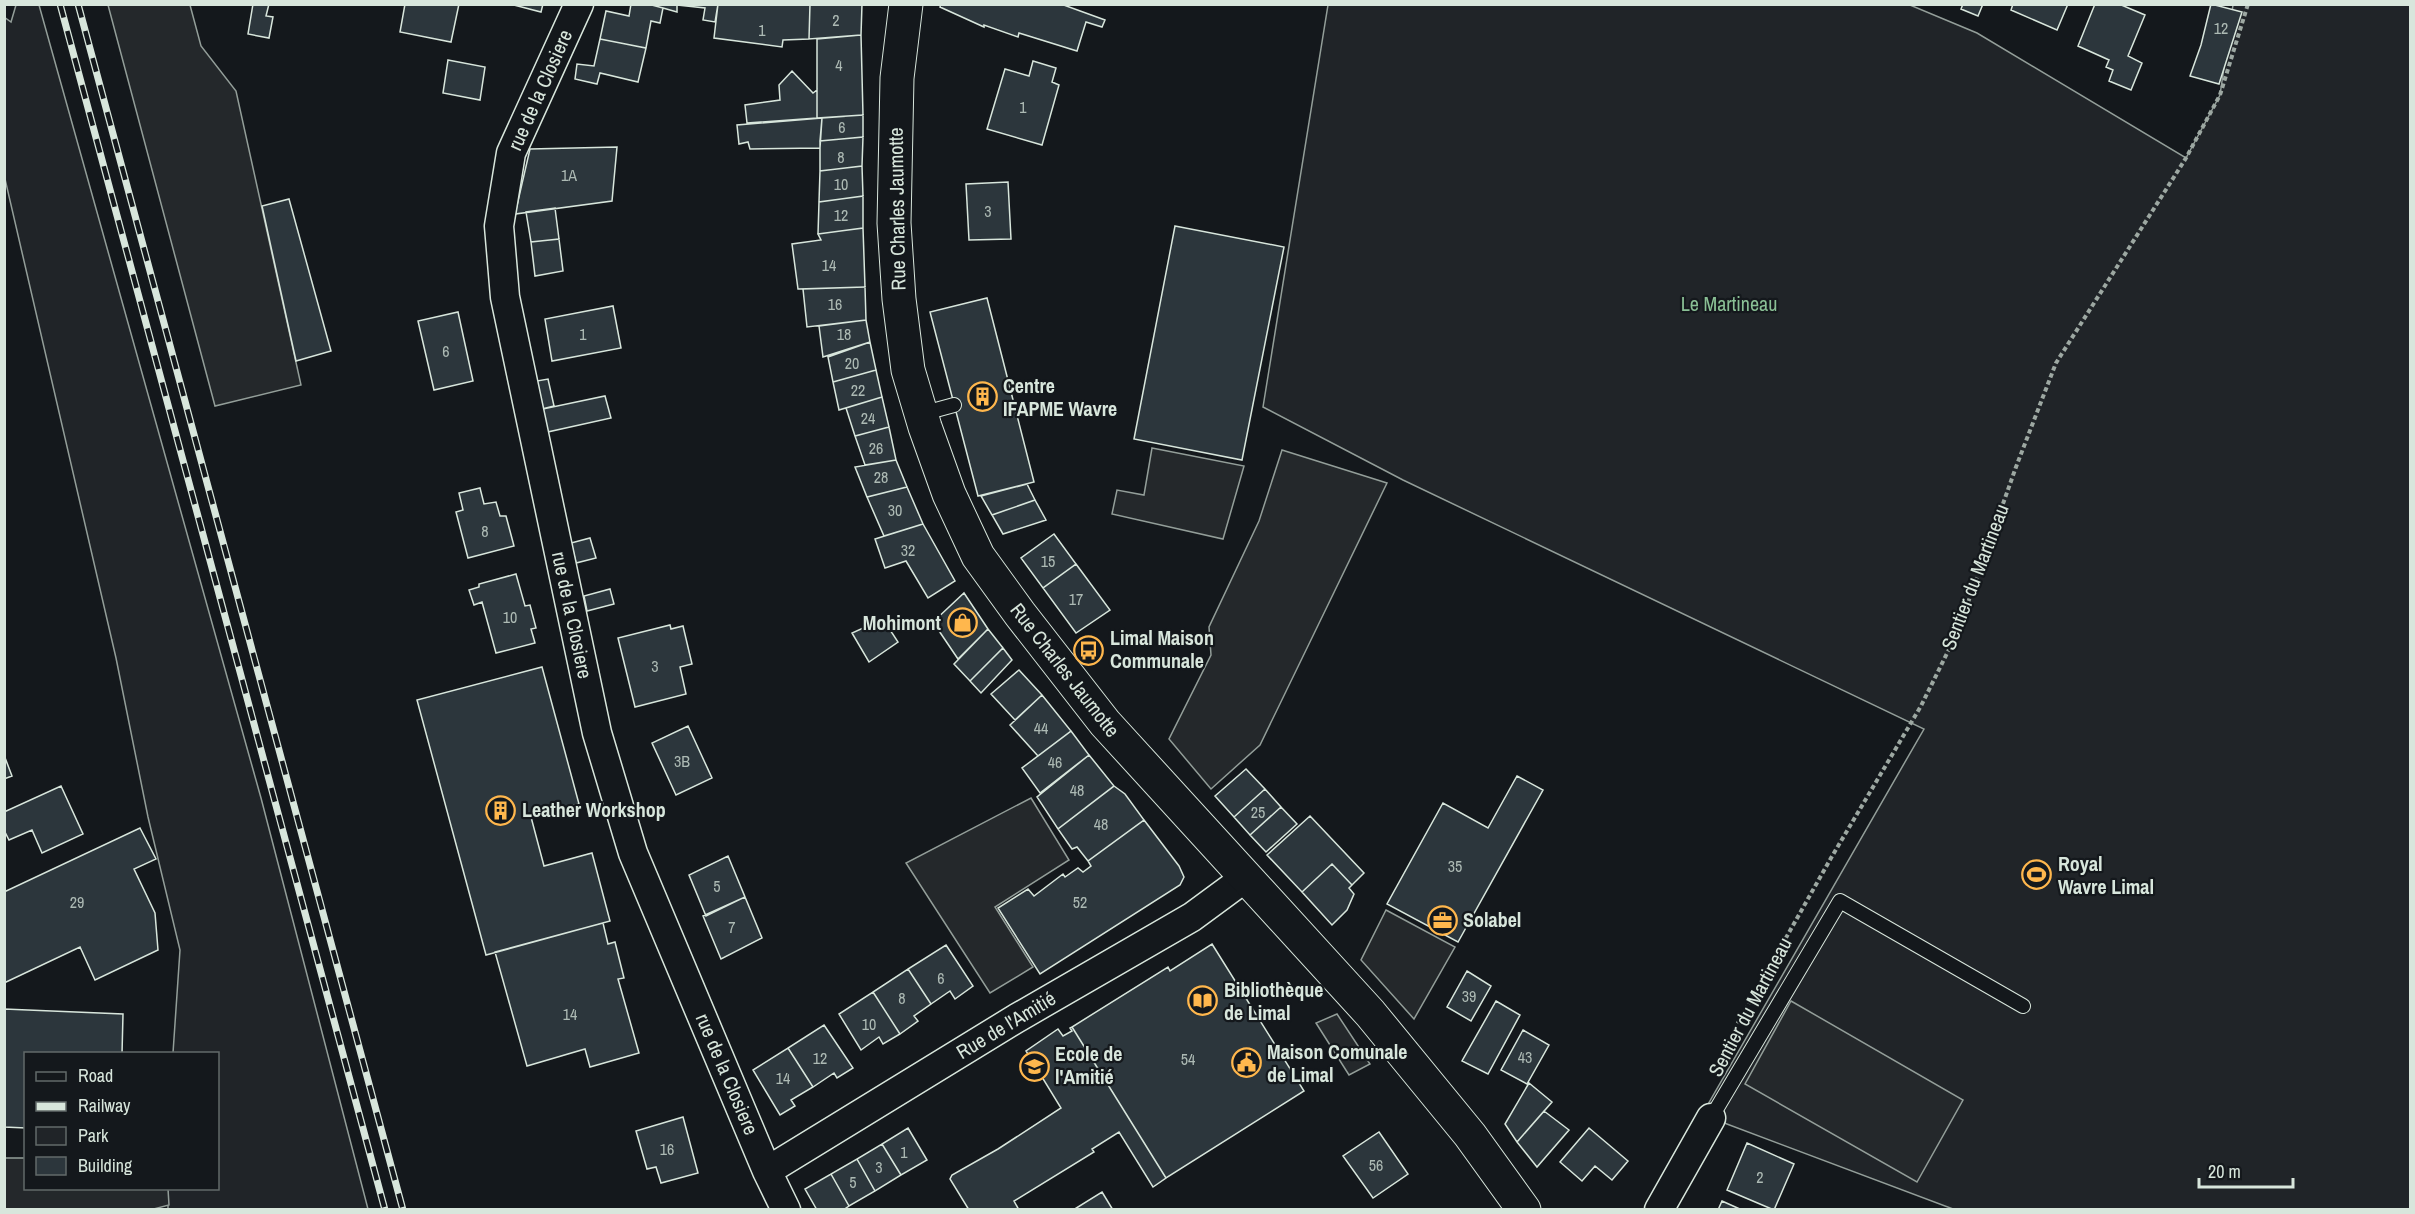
<svg xmlns="http://www.w3.org/2000/svg" width="2415" height="1214" font-family="'Archivo Narrow',sans-serif">
<style>
.green{fill:#202428;stroke:#939e99;stroke-width:1.5}
.parking{fill:#24282b;stroke:#939e99;stroke-width:1.5}
.building{fill:#2c363c;stroke:#d8e6dc;stroke-width:1.5}
.lines{fill:none;stroke-linecap:round;stroke-linejoin:round}
.service-casing{stroke:#d8e6dc;stroke-width:16}
.minor-casing{stroke:#d8e6dc;stroke-width:31}
.secondary-casing{stroke:#d8e6dc;stroke-width:35}
.path{stroke:#9da8a2;stroke-width:4;stroke-dasharray:4.5 3;stroke-linecap:butt}
.service{stroke:#14181c;stroke-width:14}
.minor{stroke:#14181c;stroke-width:28}
.secondary{stroke:#14181c;stroke-width:33}
.rail-casing{stroke:#d8e6dc;stroke-width:7}
.rail{stroke:#14181c;stroke-width:4.5;stroke-dasharray:14;stroke-linecap:butt}
.labels{text-anchor:middle;stroke-width:4.5;stroke-linejoin:round;paint-order:stroke}
.number-label{font-size:16px;fill:#adbab4}
.street-label{font-size:20px;fill:#d8e6dc;stroke:#14181c}
.park-label{font-size:20px;fill:#8ac095;stroke:#14181c}
.poi-label{font-size:20px;font-weight:bold;fill:#d8e6dc;stroke:#14181c;text-anchor:start}
</style>
<rect width="100%" height="100%" fill="#14181c"/>
<path class="green" d="M16,5H39L261,798L368,1209H168V1189L218,1188V1054L173,1053L180,950L148,817L116,658L5,179L4,17L11,22Z
M1328,5H1910L1977,33L2186,158L2220,95L2233,5H2410V1209H1953L1711,1118L1703,1113L1924,729L1403,480L1263,407Z"/>
<path class="parking" d="M108,5H190L201,46L236,91L301,385L215,406Z
M1152,448L1244,466L1223,539L1112,514L1117,490L1144,495Z
M1282,450L1387,483L1260,745L1211,789L1169,739L1211,655L1209,627L1259,521Z
M1031,798L1069,860L995,907L1033,967L990,993L906,863Z
M1386,910L1455,947L1414,1019L1361,960Z
M1791,1001L1963,1100L1917,1182L1745,1084Z
M1337,1014L1370,1064L1349,1075L1316,1023Z
M4,1158H25L26,1188L168,1189L169,1205L150,1210L5,1209Z"/>
<path class="building" d="M253,4H269L266,16L273,17L269,38L248,34Z
M405,4H459L451,42L400,32Z
M510,4H543L541,12Z
M631,4H648L663,8L660,23L651,21L646,48L600,39L606,11L629,16Z
M648,4H677V12L663,8Z
M718,4L715,22L703,20L705,8L677,5Z
M718,4H810L809,39L783,40L782,47L714,38Z
M810,4H862L861,35L809,39Z
M941,4H1061L1105,20L1102,27L1086,22L1077,51L1019,33L1018,37L984,25V27L940,7Z
M1963,4H1983L1978,16L1961,9Z
M2013,4H2068L2057,30L2011,10Z
M2095,4H2119L2145,15L2128,56L2142,63L2131,90L2109,81L2113,70L2106,67L2109,60L2078,46Z
M2211,4L2242,12L2219,84L2190,76L2201,45Z
M861,35L863,115L817,118V39Z
M600,39L646,48L638,82L600,73L597,84L575,79L577,64L594,66Z
M448,60L485,67L480,100L443,93Z
M1033,61L1056,68L1052,82L1059,85L1042,145L987,129L1005,69L1029,76Z
M792,71L813,93L817,90V118L747,123L745,105L780,100L779,85Z
M863,115V137L820,141L822,118Z
M822,118L820,148L750,149L748,142L739,144L737,125Z
M863,137L862,166L820,171V141Z
M617,147L612,201L515,214L530,149Z
M862,166L863,196L819,202L820,171Z
M1008,182L1011,239L969,240L966,184Z
M863,196V228L818,234L819,202Z
M289,199L331,351L296,361L262,206Z
M555,208L559,239L531,242L526,212Z
M1175,226L1284,247L1242,460L1134,439Z
M863,228L865,287L798,289L792,244L821,240L818,234Z
M559,239L563,271L535,276L531,242Z
M865,287L866,320L807,327L803,289Z
M987,298L1034,482L978,496L930,312Z
M613,306L621,348L552,361L545,319Z
M458,312L473,381L434,390L418,321Z
M866,320L870,342L823,357L819,326Z
M870,342L876,370L833,382L828,357Z
M876,370L882,397L839,410L833,382Z
M548,379L554,406L538,410L531,382Z
M605,396L611,418L543,433L538,410Z
M882,397L889,427L855,436L846,408Z
M889,427L896,460L865,465L855,436Z
M896,460L907,487L867,497L855,467Z
M1027,484L1035,500L992,515L981,496Z
M907,487L923,524L884,536L867,497Z
M480,488L484,504L496,502L500,516H506L514,546L468,558L456,512L463,510L459,493Z
M1035,500L1046,520L1003,534L992,515Z
M923,524L955,581L928,598L906,561L885,568L875,539Z
M1054,534L1076,564L1043,588L1021,558Z
M590,538L596,558L576,563L571,543Z
M1076,564L1110,610L1076,633L1043,588Z
M516,574L525,606L530,605L536,628L531,629L535,643L496,653L482,602L474,605L469,590L479,587V584Z
M610,589L614,604L587,611L584,596Z
M964,593L988,629L958,659L933,622Z
M883,619L898,642L869,662L852,633Z
M670,625L671,629L683,626L692,664L680,667L686,694L635,707L618,638Z
M988,629L1003,648L970,681L954,664Z
M1003,648L1012,660L981,693L970,681Z
M542,667L579,804L531,817L544,866L592,853L610,921L486,955L417,700Z
M1019,670L1042,695L1015,720L991,694Z
M1042,695L1071,731L1038,756L1010,725Z
M688,726L712,778L676,795L652,743Z
M1071,731L1089,755L1040,793L1022,768Z
M4,755L12,776L4,779Z
M1089,755L1114,786L1058,829L1037,797Z
M1246,769L1265,789L1234,817L1215,796Z
M1517,776L1543,790L1458,942L1387,904L1443,803L1488,828Z
M61,786L83,834L42,853L32,830L9,840L4,830V812Z
M1114,786L1125,794L1144,820L1088,861L1077,847L1072,849L1058,829Z
M1265,789L1281,807L1250,835L1234,817Z
M1281,807L1297,824L1266,852L1250,835Z
M1310,816L1364,873L1352,885L1332,864L1302,892L1267,855Z
M1144,820L1179,866L1184,877L1180,885L1040,974L998,908L1028,889L1034,896L1063,874L1065,877L1078,868L1083,872L1091,866L1088,861Z
M140,828L156,859L134,869L155,913L158,950L95,980L80,947L4,983V892Z
M728,856L745,897L706,916L689,875Z
M1332,864L1352,885L1349,888L1354,894L1347,910L1332,925L1302,892Z
M745,897L762,938L721,959L703,916Z
M603,923L608,944L615,942L624,978L618,979L639,1053L590,1067L585,1049L527,1066L495,952Z
M1212,944L1304,1091L1166,1178L1072,1027L1168,967L1170,971Z
M946,945L973,986L955,999L950,991L931,1004L908,969Z
M908,969L931,1004L914,1016L918,1021L900,1034L873,992Z
M1467,971L1491,986L1471,1021L1447,1007Z
M873,992L900,1034L883,1044L879,1037L861,1050L839,1014Z
M1496,1001L1520,1015L1488,1074L1462,1061Z
M4,1009L123,1014L122,1054H26V1128L4,1127Z
M824,1025L853,1068L837,1078L834,1073L813,1087L788,1048Z
M1072,1027L1166,1178L1153,1187L1119,1132L1092,1149L1094,1152L1014,1201L1019,1210H969L950,1179L952,1175L998,1149L1061,1108L1026,1051L1058,1029L1063,1036L1072,1031L1070,1028Z
M1523,1030L1549,1045L1527,1084L1501,1070Z
M788,1048L813,1087L791,1100L795,1106L780,1115L753,1070Z
M1529,1083L1552,1102L1517,1142L1505,1124Z
M1544,1111L1569,1130L1537,1167L1517,1142Z
M683,1117L698,1173L661,1183L656,1167L647,1169L636,1131Z
M908,1128L927,1160L901,1175L882,1144Z
M1589,1128L1628,1161L1612,1180L1595,1166L1582,1181L1560,1162Z
M1379,1132L1408,1174L1373,1198L1343,1156Z
M1747,1143L1794,1164L1774,1210L1727,1190Z
M882,1144L901,1175L875,1191L857,1159Z
M857,1159L875,1191L849,1206L831,1174Z
M831,1174L849,1206L843,1210H817L805,1189Z
M1102,1192L1113,1210H1073Z
M1722,1201L1742,1210H1718Z"/>
<g class="lines">
<defs>
<path id="service" d="M921,414L954,405
M1711,1118L1840,901L2023,1006"/>
<path id="minor" d="M579,4L511,153L499,226L505,297L597,733L633,853L767,1171L786,1210
M767,1171L1017,1018L1192,917L1245,878
M1659,1210L1711,1118"/>
<path id="secondary" d="M906,4L897,78L894,223L899,299L908,370L925,427L949,494L978,556L1020,614L1105,723L1370,1013L1470,1135L1524,1210"/>
</defs>
<use href="#service" class="service-casing"/>
<use href="#minor" class="minor-casing"/>
<use href="#secondary" class="secondary-casing"/>
<path class="path" d="M1734,1030L1831,858L1921,706L1958,631L2016,467L2056,363L2186,158L2220,95L2248,4"/>
<use href="#service" class="service"/>
<use href="#minor" class="minor"/>
<use href="#secondary" class="secondary"/>
<defs>
<path id="rail" d="M60,4L385,1210
M78,4L403,1210"/>
</defs>
<use href="#rail" class="rail-casing"/>
<use href="#rail" class="rail"/>
</g>
<defs>
<symbol id="building-ring" viewBox="-11 -11 22 22"><circle r="9.5" fill="#14181c" stroke="#ffb74d" stroke-width="1.5"/><path d="M-4-6H4V6H1V3H-1V6H-4ZM-2.5-4.3h1.7v1.8h-1.7ZM.8-4.3h1.7v1.8H.8ZM-2.5-1h1.7V.8h-1.7ZM.8-1h1.7V.8H.8Z" fill="#ffb74d"/></symbol>
<symbol id="shop-ring" viewBox="-11 -11 22 22"><circle r="9.5" fill="#14181c" stroke="#ffb74d" stroke-width="1.5"/><path d="M-5-2.5h2.3a2.7 3.5 0 0 1 5.4 0H5L5.5 6h-11ZM-1.5-2.5h3a1.5 2.3 0 0 0-3 0Z" fill="#ffb74d"/></symbol>
<symbol id="bus-ring" viewBox="-11 -11 22 22"><circle r="9.5" fill="#14181c" stroke="#ffb74d" stroke-width="1.5"/><path d="M-5-6H5V4H4V6H2V4H-2V6H-4V4H-5ZM-3.5-4V0h7V-4ZM-3.5 1.2v1.5H-2V1.2ZM2 1.2v1.5H3.5V1.2Z" fill="#ffb74d"/></symbol>
<symbol id="stadium-ring" viewBox="-11 -11 22 22"><circle r="9.5" fill="#14181c" stroke="#ffb74d" stroke-width="1.5"/><path d="M0-5a6.5 5 0 1 0 0 10a6.5 5 0 1 0 0-10ZM-3.5-1.8h7v3.6h-7Z" fill="#ffb74d"/></symbol>
<symbol id="office-ring" viewBox="-11 -11 22 22"><circle r="9.5" fill="#14181c" stroke="#ffb74d" stroke-width="1.5"/><path d="M-6-3h4V-5.5h4V-3h4V5H-6ZM-1-4.5V-3h2v-1.5ZM-6 0V1H6V0Z" fill="#ffb74d"/></symbol>
<symbol id="library-ring" viewBox="-11 -11 22 22"><circle r="9.5" fill="#14181c" stroke="#ffb74d" stroke-width="1.5"/><path d="M-6-4Q-3-5.5-.7-3.5V5Q-3 3-6 4ZM6-4Q3-5.5 .7-3.5V5Q3 3 6 4Z" fill="#ffb74d"/></symbol>
<symbol id="civic-ring" viewBox="-11 -11 22 22"><circle r="9.5" fill="#14181c" stroke="#ffb74d" stroke-width="1.5"/><path d="M-.6-6.5H3V-4.5H.6V-3L4-1V1h2V6H-6V1h2V-1L-.6-3ZM-1.2 2.5V6h2.4V2.5Z" fill="#ffb74d"/></symbol>
<symbol id="school-ring" viewBox="-11 -11 22 22"><circle r="9.5" fill="#14181c" stroke="#ffb74d" stroke-width="1.5"/><path d="M0-5L7-2L0 1L-7-2ZM-4 1L0 2.5L4 1V4Q0 6-4 4Z" fill="#ffb74d"/></symbol>
</defs>
<g fill-rule="evenodd">
<use href="#building-ring" x="966" y="380" width="33" height="33"/>
<use href="#shop-ring" x="946" y="606" width="33" height="33"/>
<use href="#bus-ring" x="1072" y="634" width="33" height="33"/>
<use href="#building-ring" x="484" y="794" width="33" height="33"/>
<use href="#stadium-ring" x="2020" y="858" width="33" height="33"/>
<use href="#office-ring" x="1426" y="904" width="33" height="33"/>
<use href="#library-ring" x="1186" y="984" width="33" height="33"/>
<use href="#civic-ring" x="1230" y="1046" width="33" height="33"/>
<use href="#school-ring" x="1018" y="1050" width="33" height="33"/>
</g>
<g class="labels">
<g class="number-label">
<text x="836" y="26">2</text>
<text x="2221" y="34">12</text>
<text x="762" y="36">1</text>
<text x="839" y="71">4</text>
<text x="1023" y="113">1</text>
<text x="842" y="133">6</text>
<text x="841" y="163">8</text>
<text x="569" y="181">1A</text>
<text x="841" y="190">10</text>
<text x="988" y="217">3</text>
<text x="841" y="221">12</text>
<text x="829" y="271">14</text>
<text x="835" y="310">16</text>
<text x="583" y="340">1</text>
<text x="844" y="340">18</text>
<text x="446" y="357">6</text>
<text x="852" y="369">20</text>
<text x="858" y="396">22</text>
<text x="868" y="424">24</text>
<text x="876" y="454">26</text>
<text x="881" y="483">28</text>
<text x="895" y="516">30</text>
<text x="485" y="537">8</text>
<text x="908" y="556">32</text>
<text x="1048" y="567">15</text>
<text x="1076" y="605">17</text>
<text x="510" y="623">10</text>
<text x="655" y="672">3</text>
<text x="1041" y="734">44</text>
<text x="682" y="767">3B</text>
<text x="1055" y="768">46</text>
<text x="1077" y="796">48</text>
<text x="1258" y="818">25</text>
<text x="1101" y="830">48</text>
<text x="1455" y="872">35</text>
<text x="717" y="892">5</text>
<text x="77" y="908">29</text>
<text x="1080" y="908">52</text>
<text x="732" y="933">7</text>
<text x="941" y="984">6</text>
<text x="1469" y="1002">39</text>
<text x="902" y="1004">8</text>
<text x="570" y="1020">14</text>
<text x="869" y="1030">10</text>
<text x="1525" y="1063">43</text>
<text x="820" y="1064">12</text>
<text x="1188" y="1065">54</text>
<text x="783" y="1084">14</text>
<text x="667" y="1155">16</text>
<text x="904" y="1158">1</text>
<text x="1376" y="1171">56</text>
<text x="879" y="1173">3</text>
<text x="1760" y="1183">2</text>
<text x="853" y="1188">5</text>
</g>
<g class="street-label">
<text transform="translate(540 90) rotate(-66)" y="7">rue de la Closiere</text>
<text transform="translate(897 209) rotate(-91)" y="7">Rue Charles Jaumotte</text>
<text transform="translate(1975 577) rotate(-69)" y="7">Sentier du Martineau</text>
<text transform="translate(572 615) rotate(78)" y="7">rue de la Closiere</text>
<text transform="translate(1065 670) rotate(52)" y="7">Rue Charles Jaumotte</text>
<text transform="translate(1750 1007) rotate(-62)" y="7">Sentier du Martineau</text>
<text transform="translate(1006 1025) rotate(-31)" y="7">Rue de l'Amitié</text>
<text transform="translate(727 1074) rotate(67)" y="7">rue de la Closiere</text>
</g>
<g class="park-label">
<text x="1729" y="311">Le Martineau</text>
</g>
<g class="poi-label">
<text x="1003" y="393">Centre<tspan x="1003" dy="23">IFAPME Wavre</tspan></text>
<text x="941" y="630" text-anchor="end">Mohimont</text>
<text x="1110" y="645">Limal Maison<tspan x="1110" dy="23">Communale</tspan></text>
<text x="522" y="817">Leather Workshop</text>
<text x="2058" y="871">Royal<tspan x="2058" dy="23">Wavre Limal</tspan></text>
<text x="1463" y="927">Solabel</text>
<text x="1224" y="997">Bibliothèque<tspan x="1224" dy="23">de Limal</tspan></text>
<text x="1267" y="1059">Maison Comunale<tspan x="1267" dy="23">de Limal</tspan></text>
<text x="1055" y="1061">Ecole de<tspan x="1055" dy="23">l'Amitié</tspan></text>
</g>
</g>
<rect width="2415" height="1214" fill="none" stroke="#d8e6dc" stroke-width="12"/>
<rect x="24" y="1052" width="195" height="138" fill="#14181c" stroke="#626a69" stroke-width="1.5"/>
<rect x="36" y="1072" width="30" height="9" fill="#14181c" stroke="#626a69" stroke-width="1.5"/>
<text x="78" y="1082" font-size="18" fill="#d8e6dc">Road</text>
<rect x="36" y="1102" width="30" height="9" fill="#d8e6dc" stroke="#626a69" stroke-width="1.5"/>
<text x="78" y="1112" font-size="18" fill="#d8e6dc">Railway</text>
<rect x="36" y="1127" width="30" height="18" fill="#202428" stroke="#626a69" stroke-width="1.5"/>
<text x="78" y="1142" font-size="18" fill="#d8e6dc">Park</text>
<rect x="36" y="1157" width="30" height="18" fill="#2c363c" stroke="#626a69" stroke-width="1.5"/>
<text x="78" y="1172" font-size="18" fill="#d8e6dc">Building</text>
<path d="M2199 1178v9h94v-9" fill="none" stroke="#d8e6dc" stroke-width="3"/>
<text x="2208" y="1178" font-size="18" fill="#d8e6dc" stroke="#14181c" stroke-width="4.5" paint-order="stroke">20 m</text>
</svg>
